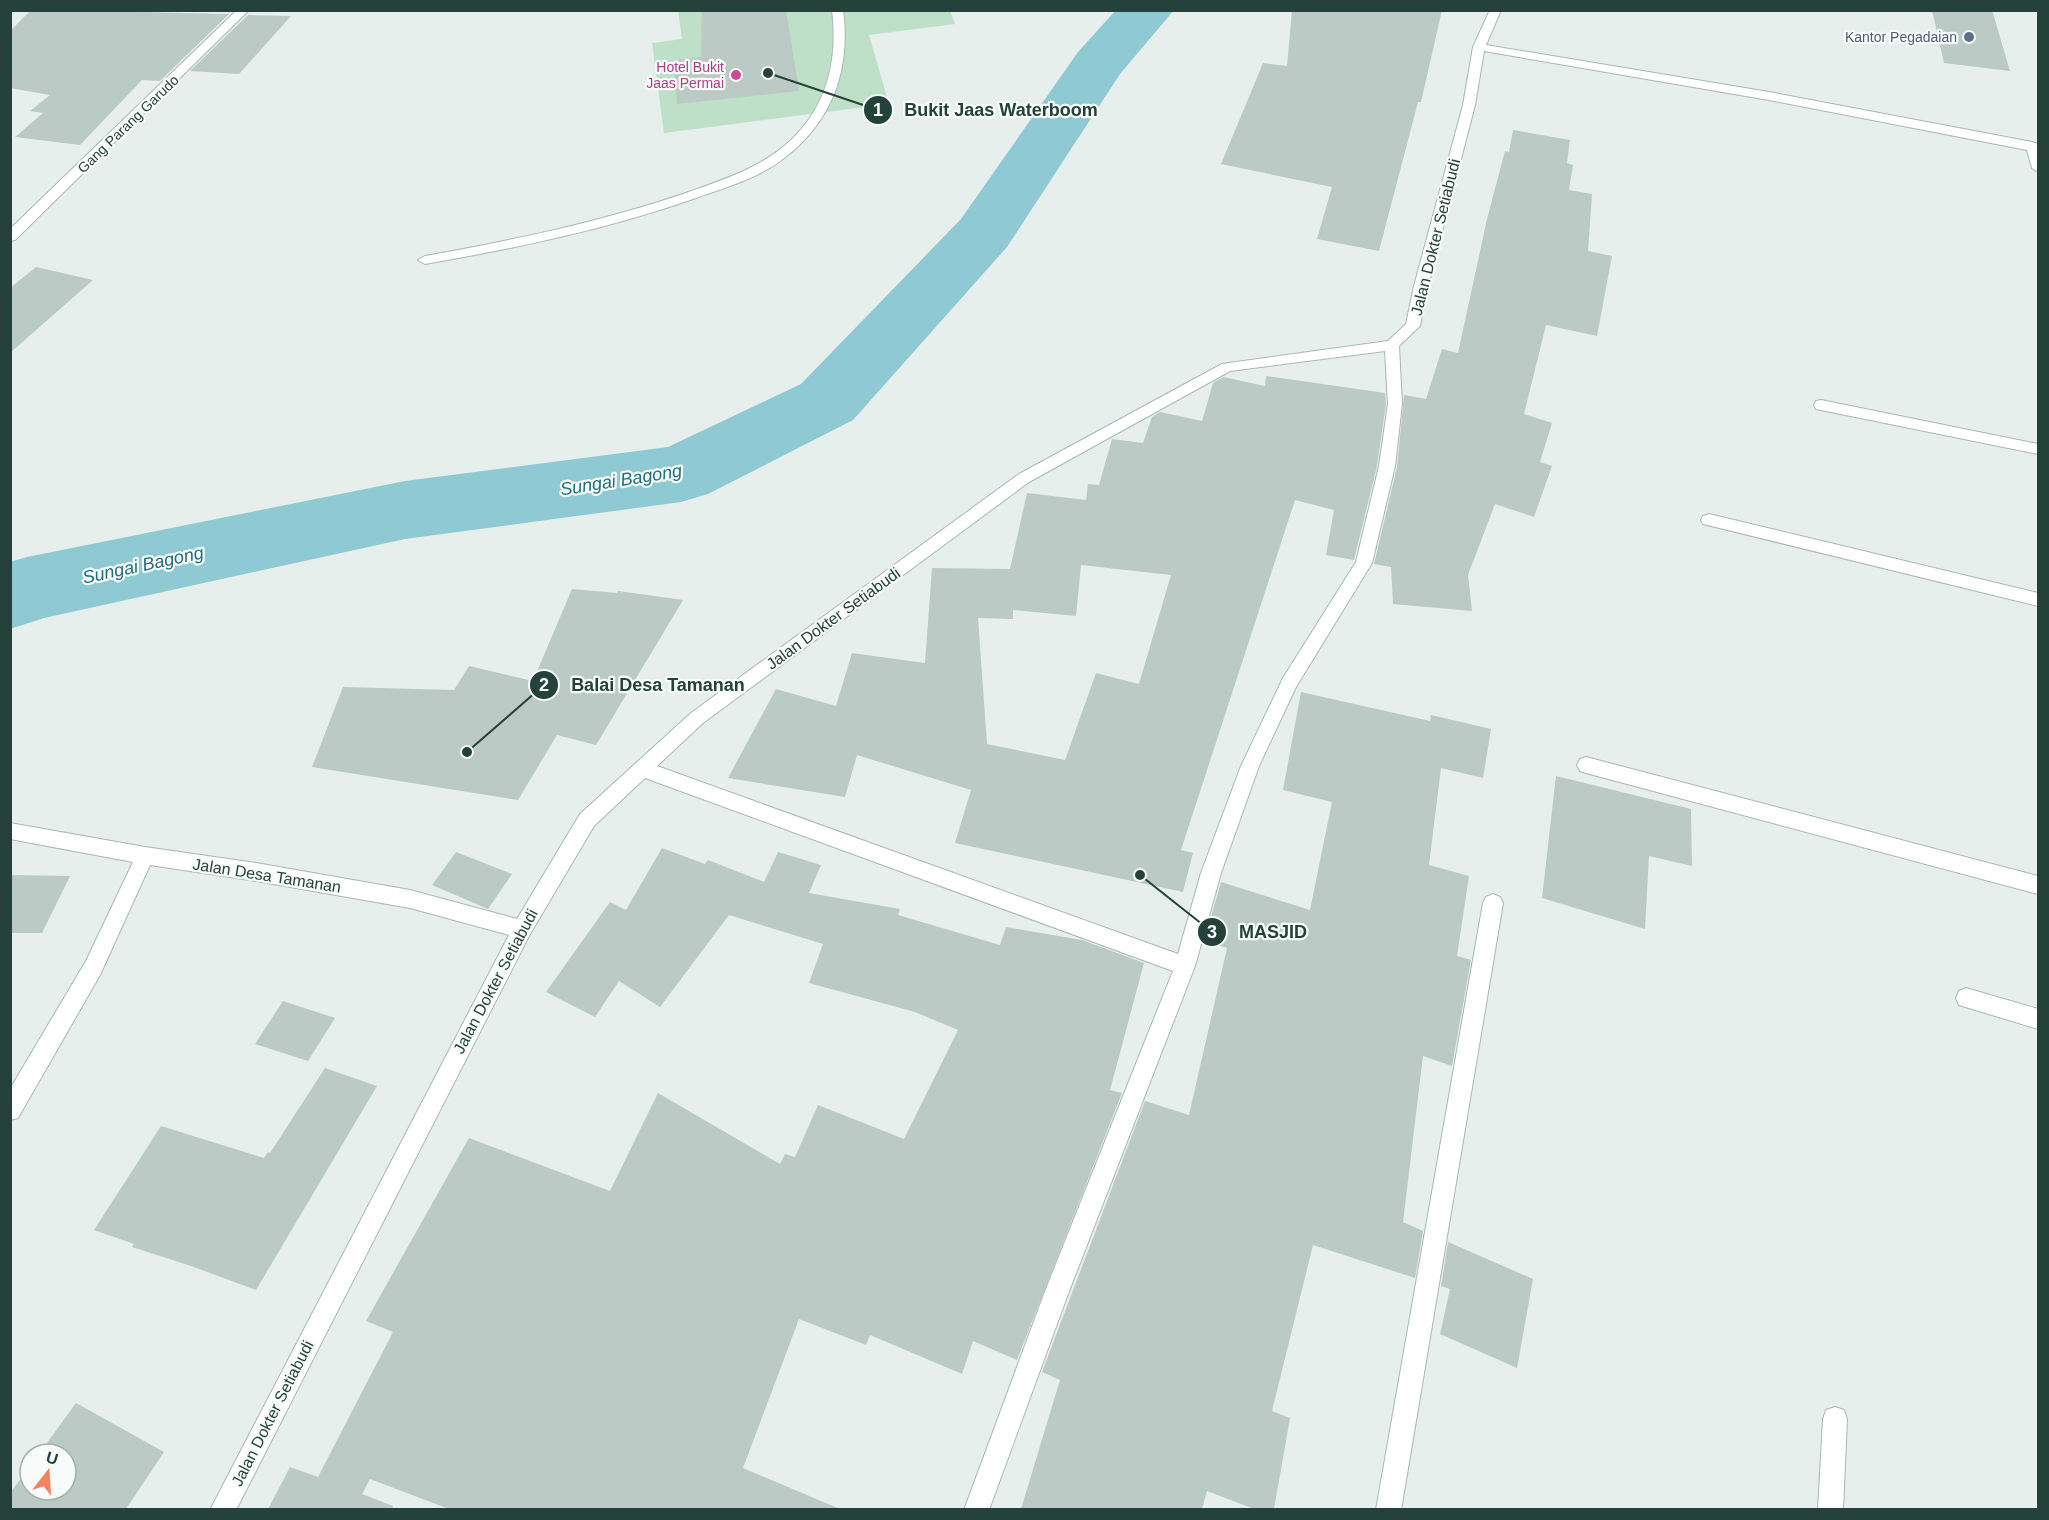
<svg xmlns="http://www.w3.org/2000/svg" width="2049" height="1520" font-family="Helvetica,sans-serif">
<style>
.green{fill:#bfe0c8}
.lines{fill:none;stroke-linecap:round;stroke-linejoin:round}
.river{fill:#8ec9d4;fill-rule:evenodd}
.building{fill:#bbcac4;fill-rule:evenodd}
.minor-casing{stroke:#a8b8b2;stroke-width:2}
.minor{fill:#fff;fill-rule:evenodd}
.service-dot{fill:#5c6f8a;stroke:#f7fbf9;stroke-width:2}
.hotel-dot{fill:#d1479c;stroke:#f7fbf9;stroke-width:2}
.labels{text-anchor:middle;stroke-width:4.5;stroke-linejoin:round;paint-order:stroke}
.far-service-label{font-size:14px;fill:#4e5e75;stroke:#f7fbf9;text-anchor:end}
.far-hotel-label{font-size:14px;fill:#b23c85;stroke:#f7fbf9;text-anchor:end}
.far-street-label{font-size:14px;fill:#24423a;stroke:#f7fbf9}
.street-label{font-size:16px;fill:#24423a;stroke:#f7fbf9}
.water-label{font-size:18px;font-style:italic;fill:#1c6f80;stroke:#f7fbf9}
.leader{fill:none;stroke:#24423a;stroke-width:2}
.callout-dot{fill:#24423a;stroke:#f7fbf9;stroke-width:2}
.mark-label{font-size:18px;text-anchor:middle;font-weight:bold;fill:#fff}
.callout-label{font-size:18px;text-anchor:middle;font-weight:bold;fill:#24423a;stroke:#f7fbf9;stroke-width:4.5;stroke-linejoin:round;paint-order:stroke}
</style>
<rect width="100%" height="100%" fill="#e6efeb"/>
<path class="green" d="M950,10L955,24L869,35L889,104L664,133L652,43L682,39L678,11Z"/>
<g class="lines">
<path class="river" d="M1116,10H1174L1120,74L1007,247L853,420L708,494L681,502L405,539L44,618L10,629V562L27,557L405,481L668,447L801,384L961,219L1078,52Z"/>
</g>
<path class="building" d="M31,10H138L137,12L229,14L160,81L142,80L80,145L15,137L43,113L30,111L50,95L10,88V31Z
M702,10H786L799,91L677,104L674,60L701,57Z
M1292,10H1442L1421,102H1418L1379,251L1317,239L1332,187L1221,164L1263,63L1287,66Z
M1932,10H1992L2010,71L1944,63Z
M248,15L291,16L239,74L190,71Z
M1513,130L1570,140L1567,163L1573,165L1569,190L1592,194L1588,251L1612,256L1597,336L1546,325L1524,414L1552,423L1540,462L1552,466L1534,517L1495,504L1468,575L1472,611L1393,604L1391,567L1374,564L1397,467L1404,395L1426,399L1442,349L1458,353L1487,219L1505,151L1509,152Z
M36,267L93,280L10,353V288Z
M1266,376L1385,393L1386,404L1377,466L1354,560L1326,555L1334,510L1295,500L1181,850L1193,853L1183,892L955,843L971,790L857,755L845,797L728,778L776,689L836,706L852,653L925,663L932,568L1010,569L1027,493L1086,500L1088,484L1099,485L1112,439L1143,443L1152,417L1160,412L1202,421L1213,383L1223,377L1265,386ZM1081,565L1171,575L1139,684L1096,673L1065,760L987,744L978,618L1013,619V610L1076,616Z
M572,589L617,593L618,591L683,600L596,745L557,735L518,800L312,767L343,687L454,690L469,666L533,681Z
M1301,692L1430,721L1431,715L1491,729L1483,778L1441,768L1429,865L1469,876L1457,956L1471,960L1452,1066L1423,1056L1403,1222L1423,1231L1415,1278L1313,1245L1272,1411L1290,1418L1274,1509H1254L1207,1491L1202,1509H1021L1060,1380L1042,1372L1145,1101L1189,1115L1227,948L1204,941L1221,882L1310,910L1332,802L1283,790Z
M1556,776L1691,809L1692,866L1649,856L1645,929L1542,898Z
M662,848L705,864L708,860L764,882L778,852L821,865L809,893L900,909L898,915L1000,945L1006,927L1082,940L1144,963L1110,1090L1122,1093L1017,1360L973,1341L962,1374L870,1335L866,1345L799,1319L743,1468L840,1509H449L370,1479L362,1494L393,1506L392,1509H268L290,1467L318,1477L393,1332L366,1321L469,1138L610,1191L658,1093L780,1164L785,1154L795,1157L818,1105L904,1139L958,1030L915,1012L809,983L823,944L729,915L660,1007L619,981L595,1017L546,992L610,902L626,910Z
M456,852L512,874L488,909L432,885Z
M10,875L70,876L42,933H10Z
M283,1001L335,1018L308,1061L255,1044Z
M325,1068L377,1086L256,1290L191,1266L132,1247L134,1244L94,1230L161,1126L264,1158L268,1152L270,1153Z
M1448,1242L1533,1279L1517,1368L1440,1334L1450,1289L1441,1286Z
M76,1403L164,1452L126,1509H10V1493L30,1466V1490H66V1454H39Z"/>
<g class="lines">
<defs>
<path id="minor" d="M237,10H249L15,240L10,241V229Z
M832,10H843C851,70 832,122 783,159C757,179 726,187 696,198C608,229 517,248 425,264L418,260L425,256C514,240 601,222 686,193C725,179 761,168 791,140C828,105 838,58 832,10Z
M1490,10H1501L1486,45L1769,92L2032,142L2038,144V172L2032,168L2027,150L1769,100L1484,51L1475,105L1428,286L1420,326L1399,346L1402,404L1395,466L1372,563L1296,687L1259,766L1221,873L1195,966L1068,1294L989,1510H964L1044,1294L1173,971L645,778L594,826L529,936L236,1510H210L509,935L410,908L256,881L150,865L100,975L18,1118L10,1120V1089L86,961L133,862L10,839V823L145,847L256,863L410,890L517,919L580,814L691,713L1019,474L1222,364L1388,341L1406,324L1414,286L1463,105L1473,47ZM1385,351L1388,404L1379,466L1356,562L1283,678L1241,766L1201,873L1178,954L657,766L703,723L1029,482L1230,371Z
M1821,400L2038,444V454L1816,409L1814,405L1816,401Z
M1709,514L2038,593V606L1703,524L1701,520L1703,516Z
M1586,757L2038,876V894L1586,773L1580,771L1577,765L1580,759Z
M1493,894L1500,897L1503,903L1401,1510H1376L1483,903L1486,897Z
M1966,988L2038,1009V1029L1959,1005L1956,998L1959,991Z
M1835,1407L1844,1410L1847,1419L1843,1510H1818L1823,1419L1826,1410Z"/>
</defs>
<use href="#minor" class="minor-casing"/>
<use href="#minor" class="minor"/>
</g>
<circle class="service-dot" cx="1969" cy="37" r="6"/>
<circle class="hotel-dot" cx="736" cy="75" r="6"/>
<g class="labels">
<g class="far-service-label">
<text x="1957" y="42">Kantor Pegadaian</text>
</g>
<g class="far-hotel-label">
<text x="724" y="72">Hotel Bukit<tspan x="724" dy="16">Jaas Permai</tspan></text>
</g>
<g class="far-street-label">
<text transform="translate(128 124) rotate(-44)" y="5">Gang Parang Garudo</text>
</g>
<g class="street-label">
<text transform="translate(1435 237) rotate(-76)" y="6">Jalan Dokter Setiabudi</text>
<text transform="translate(833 618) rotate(-36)" y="6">Jalan Dokter Setiabudi</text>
<text transform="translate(267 875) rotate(9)" y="6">Jalan Desa Tamanan</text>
<text transform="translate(495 981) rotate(-62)" y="6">Jalan Dokter Setiabudi</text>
<text transform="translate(272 1413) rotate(-63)" y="6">Jalan Dokter Setiabudi</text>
</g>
<g class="water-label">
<text transform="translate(621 480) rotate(-9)" y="6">Sungai Bagong</text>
<text transform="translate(143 565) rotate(-12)" y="6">Sungai Bagong</text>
</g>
</g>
<path class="leader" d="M768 73L878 110M467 752L544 685M1140 875L1212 932"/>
<g class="callout-dot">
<circle cx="768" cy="73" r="6"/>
<circle cx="467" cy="752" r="6"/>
<circle cx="1140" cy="875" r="6"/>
<circle cx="878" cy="110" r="15"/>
<circle cx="544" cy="685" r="15"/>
<circle cx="1212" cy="932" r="15"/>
</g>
<g class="mark-label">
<text x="878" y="116">1</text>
<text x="544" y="691">2</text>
<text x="1212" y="938">3</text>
</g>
<g class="callout-label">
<text x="1001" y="116">Bukit Jaas Waterboom</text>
<text x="658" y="691">Balai Desa Tamanan</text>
<text x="1273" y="938">MASJID</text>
</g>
<rect width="2049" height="1520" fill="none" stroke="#24423a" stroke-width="24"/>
<g transform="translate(48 1472) rotate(17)"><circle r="28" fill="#f7fbf9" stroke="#a3b1ad" stroke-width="1.5"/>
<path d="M0-4.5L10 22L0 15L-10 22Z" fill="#f4845f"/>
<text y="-9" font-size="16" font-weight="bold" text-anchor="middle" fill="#24423a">U</text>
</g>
</svg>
